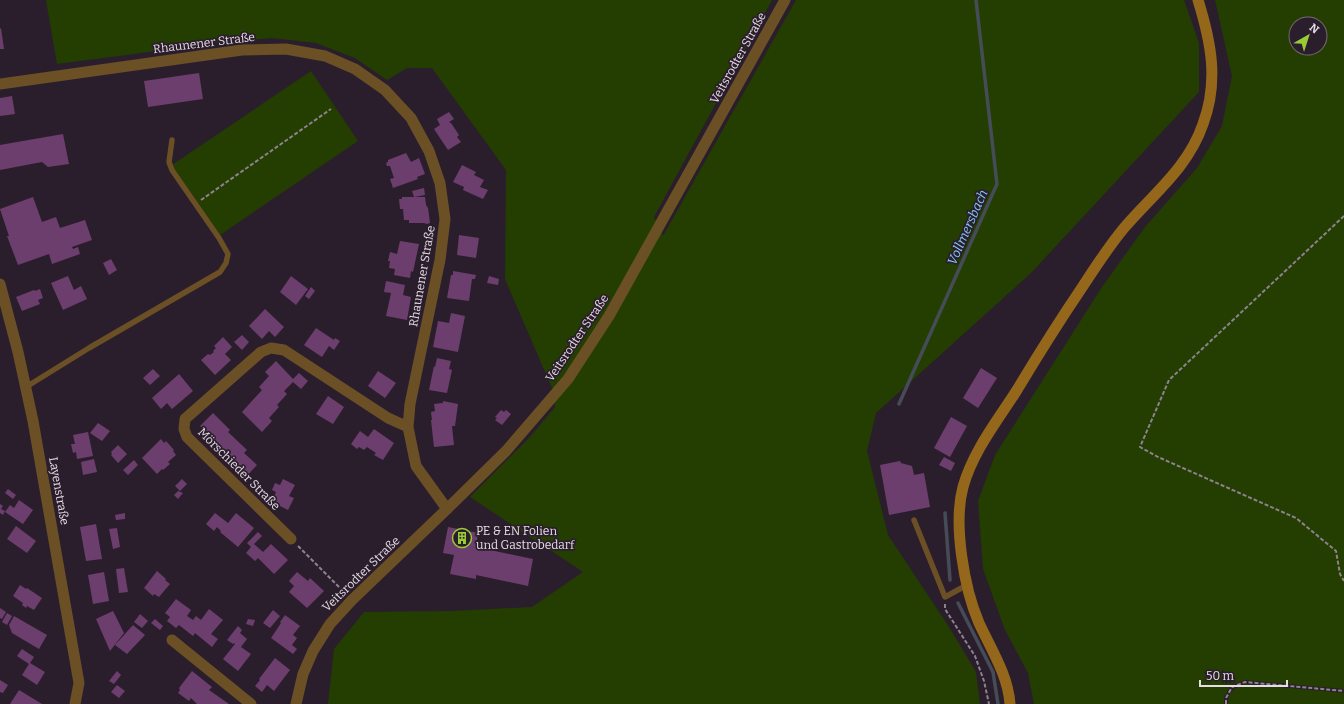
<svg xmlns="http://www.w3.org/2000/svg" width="1344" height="704" font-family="Bitter,serif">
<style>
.green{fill:#233e00;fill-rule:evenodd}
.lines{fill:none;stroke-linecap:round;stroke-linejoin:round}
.stream{stroke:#454c57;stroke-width:3.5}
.building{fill:#6c3e6d}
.path{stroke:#8d828e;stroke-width:2;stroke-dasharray:4 2;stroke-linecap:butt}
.service{stroke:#6b4f25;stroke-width:5.5}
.minor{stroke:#6b4f25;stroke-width:11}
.tertiary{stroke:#6b4f25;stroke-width:11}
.secondary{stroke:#94671b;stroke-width:11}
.labels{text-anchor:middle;stroke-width:3.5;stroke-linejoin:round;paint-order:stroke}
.street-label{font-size:12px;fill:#e5dce5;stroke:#2b1e2c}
.poi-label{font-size:12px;fill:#e5dce5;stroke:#2b1e2c;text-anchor:start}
.water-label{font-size:13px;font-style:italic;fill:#80c9f8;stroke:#2b1e2c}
</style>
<rect width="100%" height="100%" fill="#2b1e2c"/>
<path class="green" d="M46,0H772L654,217L663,236L796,0H1184L1199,43V92L1031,273L876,413L867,451L888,535L949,627L976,672L980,704H328L334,649L364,612L452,611L532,607L583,572L470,497L530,437L555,407L552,388L505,279L506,170L432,68H407L387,80L355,58L316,43L272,38L233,41L57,64Z
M1215,0H1344V689L1245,680L1231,685L1224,697V704H1034L1028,673L1005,630L983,569L978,501L995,455L1102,287L1145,227L1197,168L1222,126L1232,76ZM1296,24H1320V48H1296Z
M311,71L358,141L220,235L172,165Z
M1245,684L1344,693V704H1228C1228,691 1235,688 1245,684Z"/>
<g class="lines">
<path class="stream" d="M899,404L997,184L976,0
M945,513L950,580
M958,603L993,672L998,704"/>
</g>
<path class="building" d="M1,28L4,49H0V29Z
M199,73L203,99L148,107L144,81Z
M12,96L15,114L0,116V98Z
M449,112L454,119L449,122L451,123L459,135L457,137L461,142L448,150L434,129L440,125L437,119Z
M63,134L69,164L48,167L42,162L0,170V145Z
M406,153L411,162L419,158L425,174L417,177L418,179L393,188L390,179L394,178L390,166H387L386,163L388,162V160Z
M462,165L476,172L474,175L484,180L480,187L488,190L483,199L463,190L464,187L453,182Z
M424,188L425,195L414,197H425L426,205L428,208L430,223L427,224L424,223H409V220H404L403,209H400L399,199H402V197H414L412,191Z
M33,197L42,222L56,217L60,228L85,220L92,240L72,247L73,249L78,247L80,254L52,264L49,254L18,265L7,236H9L0,209Z
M459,235L479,238L476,258L457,255Z
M400,241L419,244L413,272L411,271L410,278L394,275L395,269L389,268L390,261H388L390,252L397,254Z
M111,259L117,270L109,275L103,263Z
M453,271L476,275L475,279H472L469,301L447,298L451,275H453Z
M68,276L74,290L81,286L87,299L63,310L51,283Z
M291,276L308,289L296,305L280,292Z
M489,276L499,279L498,285L487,283Z
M386,281L405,285L403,295L411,297L407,320L386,316L391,293L384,292Z
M311,287L315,291L309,299L305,296Z
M40,289L43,298L38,300L40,304L22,311L16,297L34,290L35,291Z
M265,309L284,327L275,337L269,331L262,339L249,326Z
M451,313L465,316L458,352L433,347L438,321L449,323Z
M316,328L334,340L335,338L340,341L334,350L329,346L322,357L304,345Z
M242,335L249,342L242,350L234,342Z
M223,337L232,347L225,354L231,360L215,375L201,360L208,354L210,355L214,352L213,351L216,348L214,346Z
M437,358L451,361L449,369L452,370L447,393L429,390L434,366L435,367Z
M276,361L293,379L299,373L308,381L301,389L293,382L284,391L287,394L277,405L279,407L269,418L272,421L262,432L242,412L262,390L259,387L269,376L265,372Z
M981,368L997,378L978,408L963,398Z
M153,369L160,376L150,385L143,378Z
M378,371L396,383L385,398L368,386Z
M179,374L193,391L172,409L167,403L161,409L152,398Z
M328,396L344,407L333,424L316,414Z
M443,401L458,404L455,426H452L454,445L434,447L431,420H432L431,412L435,411L434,404L443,403Z
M501,410L504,412L506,410L511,414L502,425L495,420L497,418L495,417Z
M213,413L230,430L228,432L247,450L244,453L257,465L245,478L231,464L233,462L215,445L217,443L200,426Z
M951,417L967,426L950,457L934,448Z
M98,423L110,431L102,441L90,433Z
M374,429L394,443L383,460L374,455L376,453L367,447L364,450L359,447L357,449L351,444L360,431L368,437Z
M88,432L93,456L77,459L76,452L73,453L71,444H75L73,435Z
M161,439L164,443L166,441L174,450L173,451L176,455L168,462L170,464L163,470L162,469L157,474L142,458Z
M118,445L127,454L118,463L111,455L112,454L111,452Z
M944,457L955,463L951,471L939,465Z
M94,459L97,472L83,475L81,462Z
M134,460L138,465L128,475L123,470Z
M900,461L901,463L912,466L914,475L924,473L930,507L889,515L880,465Z
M182,479L187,484L180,491L175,486Z
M283,479L295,485L289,496L294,498L288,510L272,502L276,492L272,490L275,483L280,485Z
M8,489L16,495L13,499L5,493Z
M178,491L183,493L178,499L174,495Z
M19,500L33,510L23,524L5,512L10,505L14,508Z
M0,504L3,506L1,509L5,511L3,515L0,513Z
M125,513V519L116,520L115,515Z
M215,513L228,523L236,513L254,528L238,547L220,532L221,531L217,527L214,531L206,524Z
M96,524L102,559L86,561L80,527Z
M16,526L36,541L27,553L7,539Z
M448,527L478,533L476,547L533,559L528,586L476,575V579L450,574L454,555L443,553Z
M117,528L120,547L113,549L109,529Z
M258,532L262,536L254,544L263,552L271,544L288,560L274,574L258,558L255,561L246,553L251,547L247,543Z
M124,568L128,592L119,593L116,569Z
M157,571L166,579L165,580L170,584L159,597L154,594L153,596L144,588Z
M104,572L109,601L93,604L88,575Z
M297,572L308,581L310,578L324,591L307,608L289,592L294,586L289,581Z
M20,585L26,589L27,588L42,598L34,610L27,606L26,608L22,605L23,603L13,596Z
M176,599L191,610L187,616L193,620L196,616L201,620L209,609L223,620L211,634L218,639L212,647L195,633L193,636L179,625L176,628L167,621L170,617L165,613Z
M0,608L6,612L2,619L0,618Z
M273,610L280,616L270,628L263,623Z
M113,611L124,633L110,651L96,619Z
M7,613L12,616L7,625L2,622Z
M140,614L148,621L142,628L134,622Z
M285,615L300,626L293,635L297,638L292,645L297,649L293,654L271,638L281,623L280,622Z
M14,616L47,635L39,649L12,633L9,625Z
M155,619L163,626L160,630L151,623Z
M248,619L255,620L253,626L246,624Z
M133,625L145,635L127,654L115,645Z
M238,626L242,630L240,633L247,639L241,647L251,654L238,671L223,659L235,644L234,643L233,644L227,640Z
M22,649L34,657L30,663L45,672L37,685L22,675L29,664L17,656Z
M275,658L290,670L274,691L267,685L262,692L255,686L260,680L259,679Z
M117,671L121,675L114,684L109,681Z
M192,671L212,687L209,690L229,704H197L191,698L189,701L178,693L180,690L179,688Z
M0,680L8,685L3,693L0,692Z
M117,685L125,691L119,698L111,692Z
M19,690L42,704H10Z"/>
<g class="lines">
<path class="path" d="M201,200L331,109
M1344,216L1169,380L1140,447L1158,457L1296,518L1336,551L1340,574L1344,581
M298,546L344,592
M945,604V609L975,656L984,681L989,704
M1226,704V698L1232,687L1245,682L1344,691"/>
<path class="service" d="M26,387L89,348L220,272L226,263L228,254L219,238L172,170L169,162L172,140
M914,520L945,597L967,585"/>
<path class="minor" d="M0,84L242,50L286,49L325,56L355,69L385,90L411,118L429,151L440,183L445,219L440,260L410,404L408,427L416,466L447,509
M0,284L18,352L33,421L79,683L75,704
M291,539L187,437L184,429L185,419L261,352L271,348L284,350L388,418L408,427
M172,640L251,704"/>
<path class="tertiary" d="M296,704L303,674L313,651L330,624L352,600L447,509L506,451L568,379L609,316L785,0"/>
<path class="secondary" d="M1010,704C1008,675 991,649 979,623C964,588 953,524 963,487C973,451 998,420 1017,390C1038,355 1060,320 1083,286C1096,266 1109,246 1124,228C1153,194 1188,168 1203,124C1219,81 1211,42 1198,0"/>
</g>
<defs>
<symbol id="building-ring" viewBox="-11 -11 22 22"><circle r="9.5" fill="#2b1e2c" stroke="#9acb34" stroke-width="1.5"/><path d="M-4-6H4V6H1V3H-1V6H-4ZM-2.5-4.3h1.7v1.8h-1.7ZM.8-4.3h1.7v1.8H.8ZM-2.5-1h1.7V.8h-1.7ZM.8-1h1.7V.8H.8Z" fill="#9acb34"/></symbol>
</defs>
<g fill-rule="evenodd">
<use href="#building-ring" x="451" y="527" width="22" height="22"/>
</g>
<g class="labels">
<g class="street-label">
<text transform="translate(204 43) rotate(-7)" y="4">Rhaunener Straße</text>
<text transform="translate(738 58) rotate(-61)" y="4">Veitsrodter Straße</text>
<text transform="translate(422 276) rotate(-80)" y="4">Rhaunener Straße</text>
<text transform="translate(577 338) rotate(-56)" y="4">Veitsrodter Straße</text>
<text transform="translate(239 469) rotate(45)" y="4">Mörschieder Straße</text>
<text transform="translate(59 491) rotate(80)" y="4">Layenstraße</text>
<text transform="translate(361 574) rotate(-44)" y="4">Veitsrodter Straße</text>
</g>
<g class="poi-label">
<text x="476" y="535">PE &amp; EN Folien<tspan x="476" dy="14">und Gastrobedarf</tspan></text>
</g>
<g class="water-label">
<text transform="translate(967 227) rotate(-66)" y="5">Vollmersbach</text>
</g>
</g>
<g transform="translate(1308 36) rotate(39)"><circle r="19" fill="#2b1e2c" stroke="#756a76"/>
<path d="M0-3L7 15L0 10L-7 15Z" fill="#9acb34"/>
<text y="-6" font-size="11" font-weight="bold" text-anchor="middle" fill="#e5dce5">N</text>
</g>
<path d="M1200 680v6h87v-6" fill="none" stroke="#e5dce5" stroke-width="2"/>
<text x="1206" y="680" font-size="12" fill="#e5dce5" stroke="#2b1e2c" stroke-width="3" paint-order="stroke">50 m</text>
</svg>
